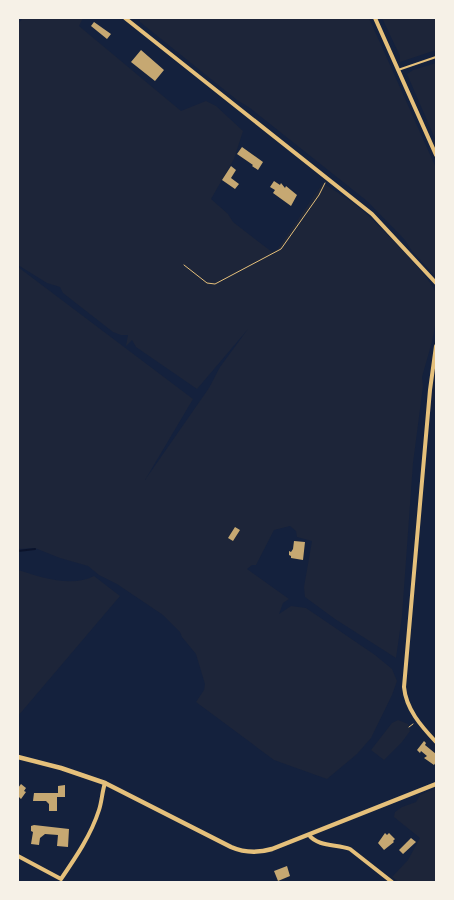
<svg xmlns="http://www.w3.org/2000/svg" width="454" height="900" font-family="Inter,sans-serif">
<style>
.green{fill:#1d2539}
.lines{fill:none;stroke-linecap:round;stroke-linejoin:round}
.stream{stroke:#0b132b;stroke-width:2}
.building{fill:#c6a872}
.path{stroke:#e5c07b;stroke-width:1}
.service{stroke:#e5c07b;stroke-width:2}
.minor{stroke:#e5c07b;stroke-width:4}
.tertiary{stroke:#e5c07b;stroke-width:4.5}
</style>
<rect width="100%" height="100%" fill="#14213d"/>
<path class="green" d="M23,18H83L79,26L181,111L206,101L216,106L243,131L234,159L211,199L228,214L233,222L272,252L277,250L323,183C336,192 349,199 361,209C374,220 435,281 436,294C440,322 429,351 422,377L423,386L413,463L402,616L396,658L335,619L305,597L304,587L312,541L297,537L296,531L290,526L274,530L256,565H252L247,569L289,599L283,603L279,614L291,606L306,608L375,655L392,669L397,681L392,695L371,738L357,754L327,779L274,760L196,702L204,690L205,684L196,654L182,637L180,632L163,615L117,584L99,575L88,566L60,558L35,548L18,549V267L193,399L145,480L209,388L220,367L248,329L197,389L136,347L132,340L126,346L128,335H121L113,332L63,293L60,287L47,283L18,265V24Z
M140,18H369L436,168V277L412,251L405,240L367,201L250,108L237,100L140,22Z
M382,18H436V50L400,62V56Z
M436,63V141L407,74L413,70Z
M18,570C40,577 72,588 94,576L120,596L18,716Z
M398,720L408,724L410,731L402,742L384,760L371,750L392,723Z
M436,788V882H399L392,877L408,860L420,838L394,817L395,812L402,807L416,802L420,795Z"/>
<g class="lines">
<path class="stream" d="M18,551L35,549"/>
</g>
<path class="building" d="M94,22L111,34L107,39L91,26Z
M141,50L164,70L155,81L131,62Z
M242,147L263,162L258,170L252,166L253,165L237,154Z
M231,166L236,170L231,178L239,184L235,189L222,180Z
M274,181L280,185L281,183L285,188L286,186L297,195L291,206L273,193L275,190L270,187Z
M235,527L240,530L233,541L228,538Z
M294,541L305,542L303,560L291,558V556L289,555V551L291,552L293,549Z
M424,741L426,743L425,745L436,754L435,757L436,762L434,765L424,758L427,756L421,751L420,753L417,750Z
M21,784L26,788L24,791L26,792L21,799L18,796V788Z
M65,785V797H57V811H49V804L46,801H33L34,793H58V786Z
M34,825L69,829L68,847L57,846L58,835L45,834L40,838L39,845L31,844L33,832L31,831V826Z
M385,833L387,835L389,833L395,839L393,841L394,842L384,850L378,843Z
M411,838L416,842L403,854L399,850Z
M287,866L290,876L278,881L274,871Z"/>
<g class="lines">
<path class="path" d="M184,265L207,283L215,284L281,249L319,195L325,183
M409,727L413,724"/>
<path class="service" d="M398,70L436,57"/>
<path class="minor" d="M125,18L372,214L436,283
M375,18L436,155
M436,346L430,390L404,687C406,709 421,726 436,742
M309,835C318,847 337,844 350,849L392,882
M18,856L61,879C76,857 91,835 99,810C102,801 102,792 105,783"/>
<path class="tertiary" d="M18,757L61,768L105,783L231,847C245,853 258,853 272,849L436,784"/>
</g>
<rect width="454" height="900" fill="none" stroke="#f6f1e7" stroke-width="38"/>
</svg>
